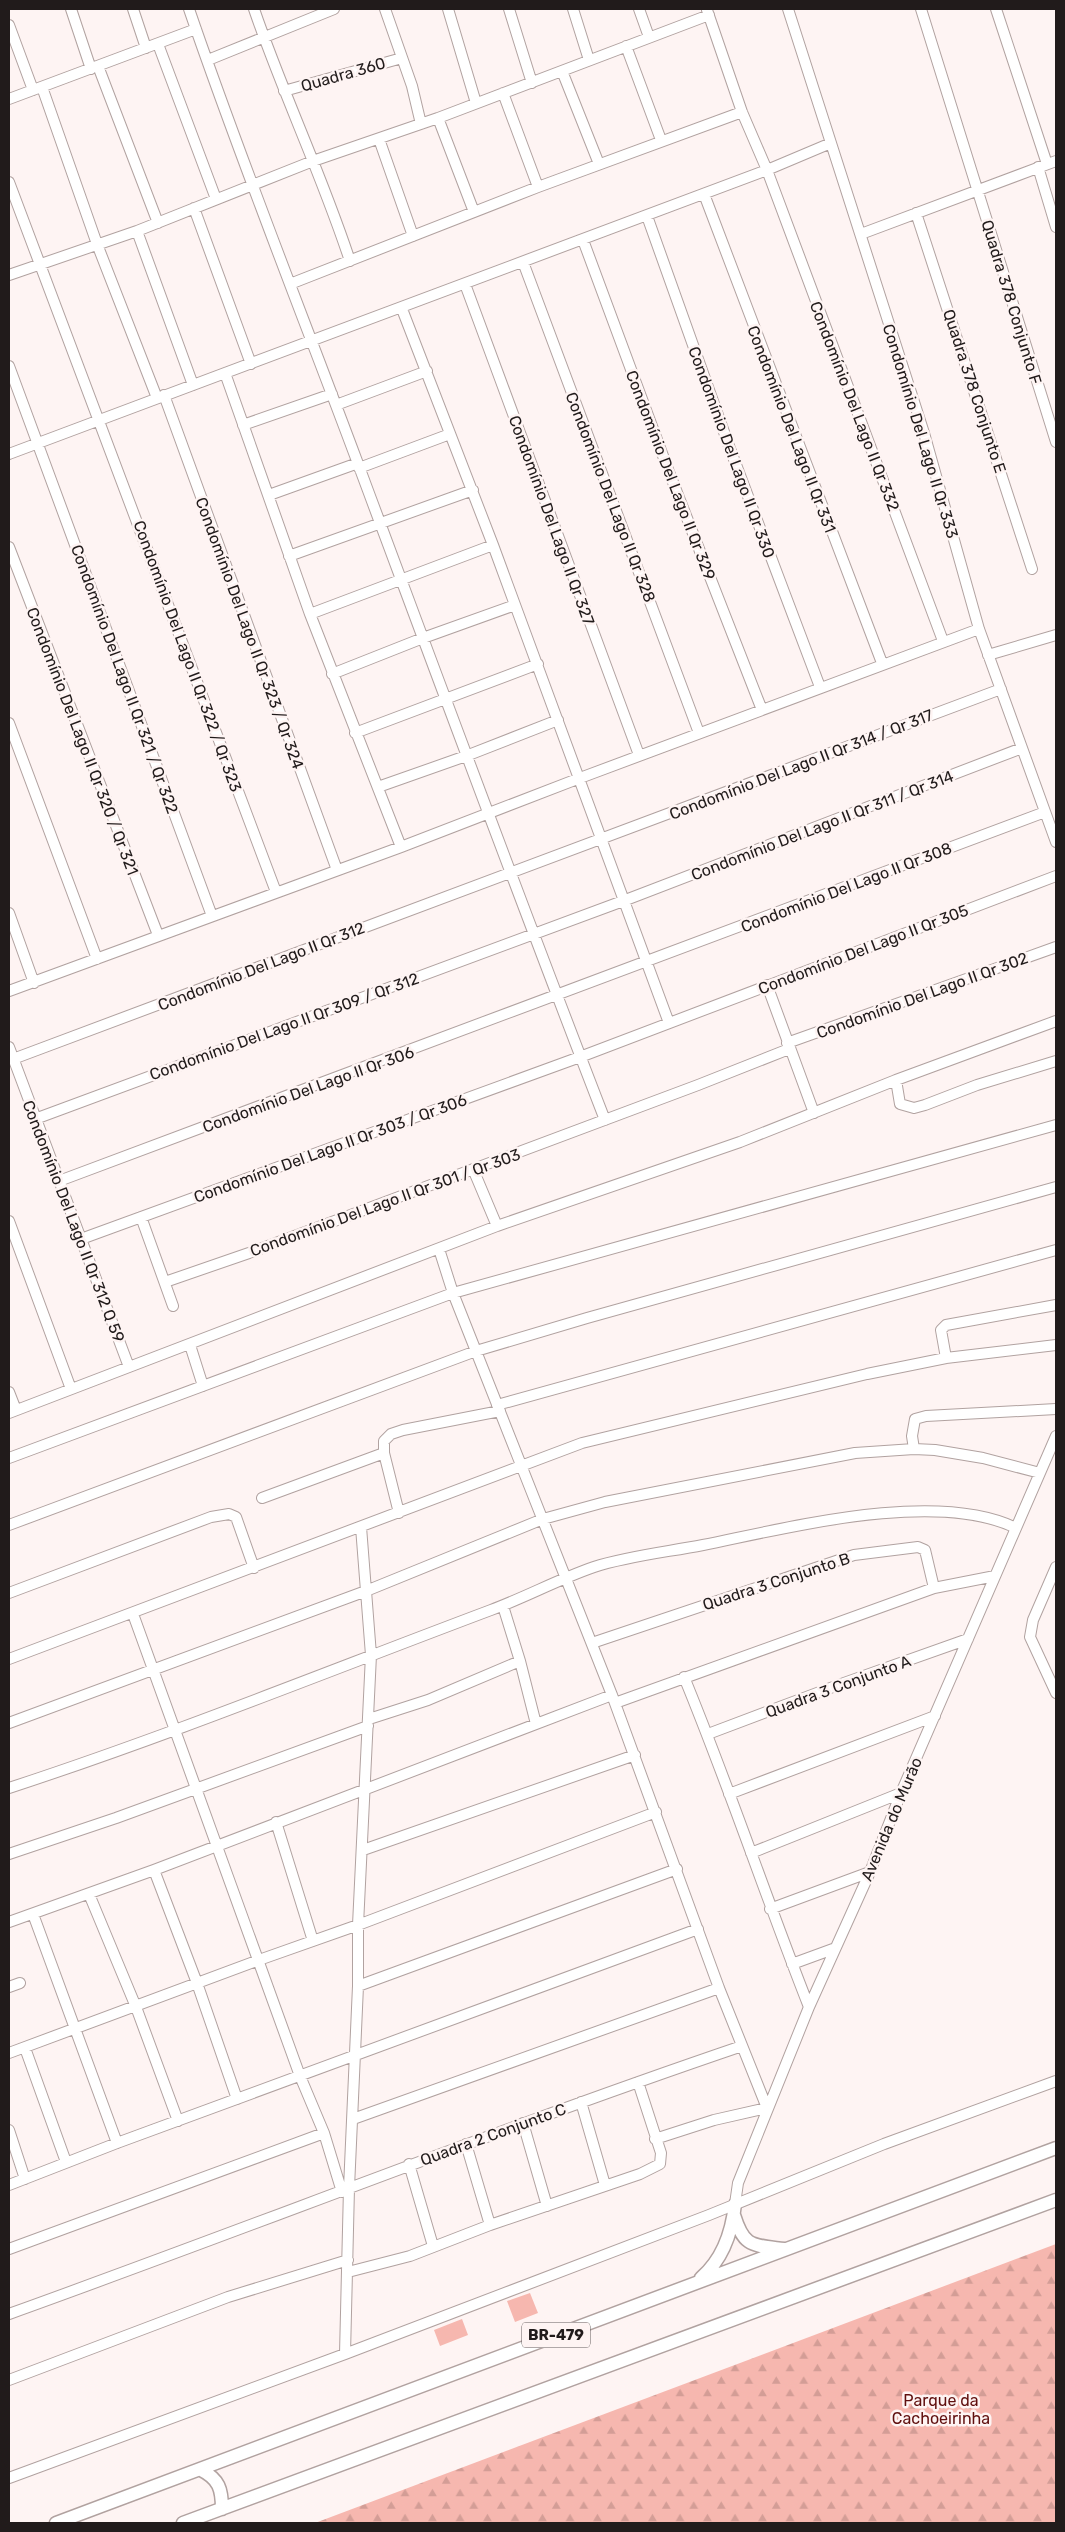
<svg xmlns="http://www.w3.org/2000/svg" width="1065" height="2532" font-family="Rubik,sans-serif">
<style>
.grass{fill:#f6b7af}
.forest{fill:url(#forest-firs)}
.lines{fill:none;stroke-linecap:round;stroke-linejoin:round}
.minor-casing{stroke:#b1a2a0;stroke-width:12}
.major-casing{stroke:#b1a2a0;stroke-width:15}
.minor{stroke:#fff;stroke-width:10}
.major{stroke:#fff;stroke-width:12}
.labels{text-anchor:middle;stroke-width:5;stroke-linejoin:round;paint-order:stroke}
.shield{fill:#fef4f3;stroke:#635c5c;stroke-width:1}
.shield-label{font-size:15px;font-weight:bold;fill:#211b1b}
.street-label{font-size:16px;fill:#211b1b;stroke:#fef4f3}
.park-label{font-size:16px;fill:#60100f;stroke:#fef4f3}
</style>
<defs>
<pattern id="forest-firs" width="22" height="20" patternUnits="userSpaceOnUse" patternTransform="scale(1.25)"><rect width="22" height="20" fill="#f6b7af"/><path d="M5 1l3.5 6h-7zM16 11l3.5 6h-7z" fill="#d39d96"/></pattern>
</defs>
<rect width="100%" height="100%" fill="#fef4f3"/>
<path class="grass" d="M530,2293L538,2313L515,2322L507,2301Z
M462,2319L468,2335L440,2346L434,2330Z"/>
<path class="forest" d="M1056,2244V2523H315Z"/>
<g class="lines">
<defs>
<path id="minor" d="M71,9L91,69
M133,9L146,48
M189,9C241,161 301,311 357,461C439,681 520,901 605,1120
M254,9C283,94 322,175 350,261
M385,9L412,86L421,124
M448,9L476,103
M509,9L532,83
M573,9L589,60
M639,9L649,37
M788,9L924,433L979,629L1056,842
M921,9L1056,442
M996,9L1047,164
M707,10L742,112L767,170L943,641
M9,25L33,90
M158,44L216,199
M626,46L661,140
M208,60L334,9
M98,66L158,223
M562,71L599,164
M42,87L97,244L157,398
M284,91L402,58
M503,93L538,187
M9,99L196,29
M438,118L474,212
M379,139L413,236
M1038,167L1056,227
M9,182L276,892
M704,194L882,663
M194,208L251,364
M916,213L1032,569
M647,216L729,446L820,687
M137,231L193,385
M861,234L1056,161
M583,240L669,472L762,710
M523,262L699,733
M9,275L137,231L313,161L438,118L709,15
M290,284L538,187L742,112
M465,284L639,755
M402,309L493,545L669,1023
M9,366L212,916
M225,373L310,614L401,847
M164,395L337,870
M336,405L427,371
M243,425L332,394
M9,454C262,360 515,266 767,170L831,143
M359,468L450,434
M269,495L358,463
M9,547L158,935
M289,556L473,490
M310,614L493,545
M988,655L1056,635
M332,674L423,638L515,605
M9,723L97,959
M355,733L538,664
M378,787L466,756L558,720
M9,913L34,983
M767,985L814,1113
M9,991L401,847L580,778L979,629
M787,1043L1056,947
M9,1047L129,1367
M13,1059L1001,689
M896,1080L900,1104L914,1108L925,1105L977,1085L1056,1061
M35,1119L623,901L1022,748
M473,1169L497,1226
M59,1181L1045,812
M141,1217L173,1306
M9,1221L71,1389
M81,1239L580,1057L1056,876
M439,1249L453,1293L612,1695L719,1988L767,2108
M165,1282L249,1253L698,1085L789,1049
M190,1345L203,1386
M946,1358L941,1330L946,1325L1056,1305
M9,1392L16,1410
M497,1405L1056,1250
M9,1413L497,1226L740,1142L896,1080L1056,1021
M914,1449L912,1436L915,1419L926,1416L1056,1409
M9,1458L453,1293L1056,1125
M262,1498L384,1453
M399,1513L384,1453V1441L391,1434L403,1430L500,1411
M9,1525L476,1351L587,1318L1056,1187
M1056,1567L1033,1620L1030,1637L1056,1693
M9,1593L211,1517L229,1514L236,1517L254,1568
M503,1606L520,1661L536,1724
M133,1614L300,2076L324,2133L342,2192
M592,1643L854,1555L918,1547L925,1550L934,1588
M9,1659L582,1443L867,1374L946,1358L1056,1345
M684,1677C729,1786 766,1898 809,2007
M615,1703L934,1588L995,1576
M369,1719L428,1700L520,1661
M9,1723L366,1591L543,1519L605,1502L855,1453L914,1449L935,1450L983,1458L1040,1473
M708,1734L841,1684L968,1639
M9,1788C171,1735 331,1670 491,1610C526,1597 559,1579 594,1567C628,1556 667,1552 703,1545C788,1528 936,1489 1016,1528
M729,1794L935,1716
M276,1822L313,1941
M363,1850L635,1755
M751,1853L901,1793
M9,1854L116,1818L368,1726
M154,1870L197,1983L237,2099
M89,1894L136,2007L178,2121
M770,1909L870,1872
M33,1914L117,2143
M9,1922L154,1870L612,1695
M792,1964L833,1949
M358,1986L677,1869
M9,1987L20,1983
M25,2048L66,2162
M9,2053L259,1960L358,1925L656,1812
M581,2102L605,2185
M353,2119L719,1988
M523,2123L547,2206
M9,2130L25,2179
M655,2139L714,2120L767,2108
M466,2144L490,2225
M409,2164L433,2246
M9,2185L117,2143L698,1929
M735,2204L738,2183L809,2007L870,1872L901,1793L1056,1436
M9,2249L324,2133
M348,2272L410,2256L490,2225L640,2174L660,2164L661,2153L638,2082
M9,2314C254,2226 495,2130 742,2046
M345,2354L349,2188L358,1986V1925L371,1655L361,1527
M9,2380L228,2297L348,2260
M9,2478L345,2354L709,2215L884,2144L1056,2081"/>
<path id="major" d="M734,2215C744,2247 751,2245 784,2249
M701,2278C723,2259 732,2232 735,2204
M201,2470C219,2479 222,2489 222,2509
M56,2523L1056,2148
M183,2523L1056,2200"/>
</defs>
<use href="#minor" class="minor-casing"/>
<use href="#major" class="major-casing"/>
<use href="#minor" class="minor"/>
<use href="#major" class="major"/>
</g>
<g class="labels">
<rect class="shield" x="522" y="2322.5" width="68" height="25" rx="4"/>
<g class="shield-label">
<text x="556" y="2340">BR-479</text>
</g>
<g class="street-label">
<text transform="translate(343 74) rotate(-16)" y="6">Quadra 360</text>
<text transform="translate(1012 302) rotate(73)" y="6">Quadra 378 Conjunto F</text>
<text transform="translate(975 391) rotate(72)" y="6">Quadra 378 Conjunto E</text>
<text transform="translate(855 406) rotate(69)" y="6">Condomínio Del Lago II Qr 332</text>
<text transform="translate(792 429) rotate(69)" y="6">Condomínio Del Lago II Qr 331</text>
<text transform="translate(921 431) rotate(73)" y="6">Condomínio Del Lago II Qr 333</text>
<text transform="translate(732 452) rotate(70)" y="6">Condomínio Del Lago II Qr 330</text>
<text transform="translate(671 475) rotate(69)" y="6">Condomínio Del Lago II Qr 329</text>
<text transform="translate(611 497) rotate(69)" y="6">Condomínio Del Lago II Qr 328</text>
<text transform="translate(552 520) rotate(70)" y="6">Condomínio Del Lago II Qr 327</text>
<text transform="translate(250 633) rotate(70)" y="6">Condomínio Del Lago II Qr 323 / Qr 324</text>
<text transform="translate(188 656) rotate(70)" y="6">Condomínio Del Lago II Qr 322 / Qr 323</text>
<text transform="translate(125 679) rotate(70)" y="6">Condomínio Del Lago II Qr 321 / Qr 322</text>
<text transform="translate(83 741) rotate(69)" y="6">Condomínio Del Lago II Qr 320 / Qr 321</text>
<text transform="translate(801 764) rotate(-21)" y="6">Condomínio Del Lago II Qr 314 / Qr 317</text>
<text transform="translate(822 825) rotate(-21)" y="6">Condomínio Del Lago II Qr 311 / Qr 314</text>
<text transform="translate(846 887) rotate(-21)" y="6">Condomínio Del Lago II Qr 308</text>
<text transform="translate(863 949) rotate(-21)" y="6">Condomínio Del Lago II Qr 305</text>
<text transform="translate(261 966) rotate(-21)" y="6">Condomínio Del Lago II Qr 312</text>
<text transform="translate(922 995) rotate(-20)" y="6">Condomínio Del Lago II Qr 302</text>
<text transform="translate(284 1026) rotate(-20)" y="6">Condomínio Del Lago II Qr 309 / Qr 312</text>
<text transform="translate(308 1089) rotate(-20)" y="6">Condomínio Del Lago II Qr 306</text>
<text transform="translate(330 1148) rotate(-20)" y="6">Condomínio Del Lago II Qr 303 / Qr 306</text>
<text transform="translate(385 1202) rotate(-20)" y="6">Condomínio Del Lago II Qr 301 / Qr 303</text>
<text transform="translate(74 1221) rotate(69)" y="6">Condomínio Del Lago II Qr 312 Q 59</text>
<text transform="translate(776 1581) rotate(-18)" y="6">Quadra 3 Conjunto B</text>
<text transform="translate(838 1686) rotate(-20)" y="6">Quadra 3 Conjunto A</text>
<text transform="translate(891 1819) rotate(-67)" y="6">Avenida do Murão</text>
<text transform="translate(493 2134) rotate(-20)" y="6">Quadra 2 Conjunto C</text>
</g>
<g class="park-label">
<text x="941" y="2406">Parque da<tspan x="941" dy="18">Cachoeirinha</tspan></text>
</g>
</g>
<rect width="1065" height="2532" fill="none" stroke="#211b1b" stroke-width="20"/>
</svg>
